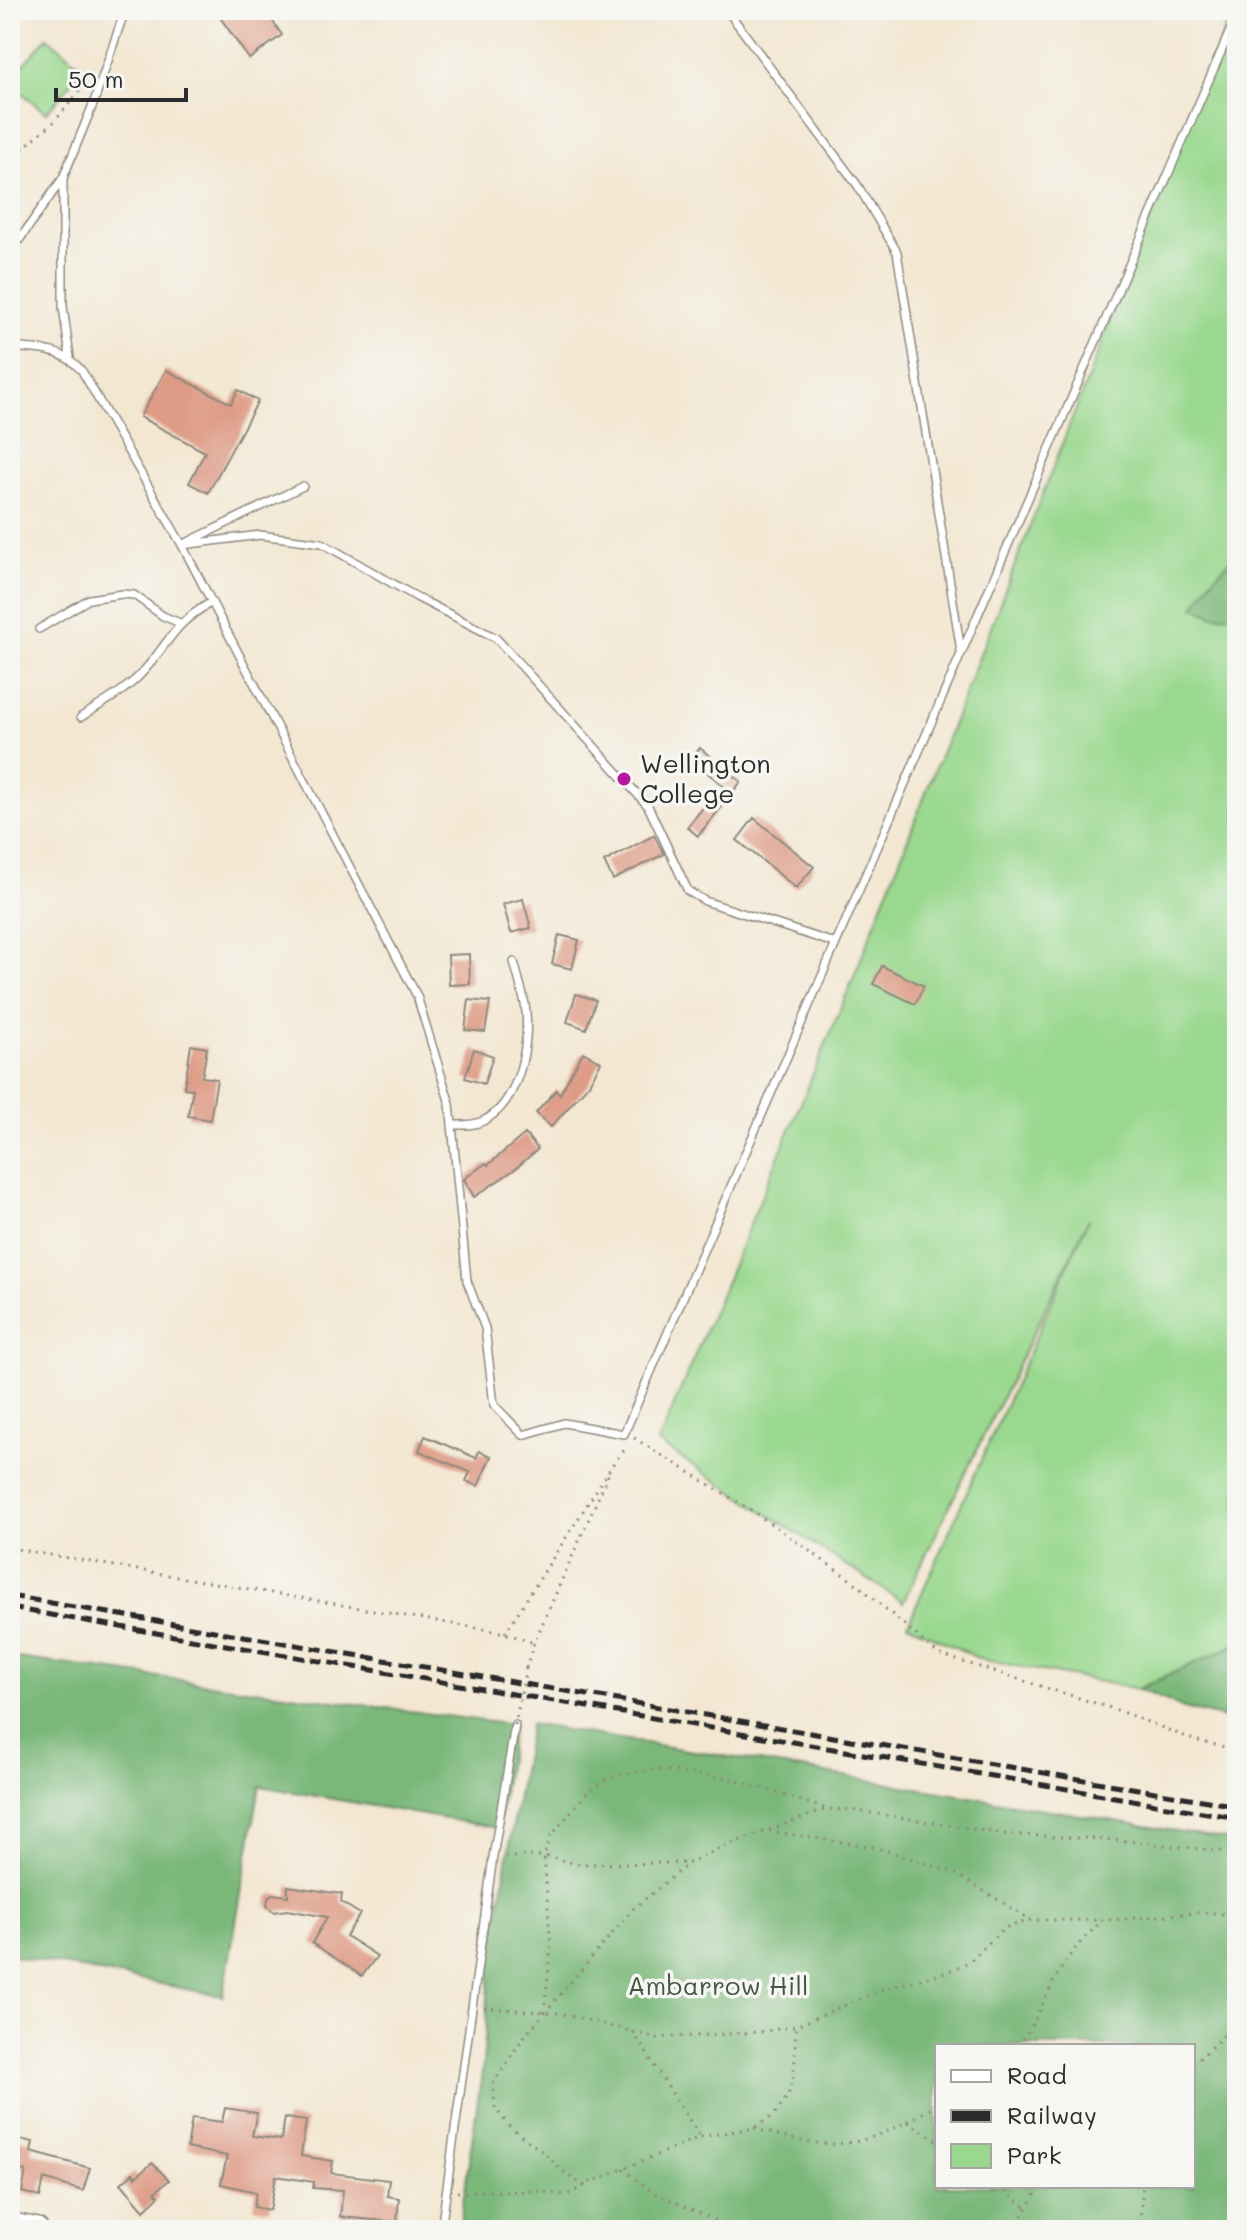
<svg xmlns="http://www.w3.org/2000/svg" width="1247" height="2240" font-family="Mali,sans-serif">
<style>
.green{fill:#99d88e;stroke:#62825c;stroke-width:2}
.forest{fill:#7ab879;stroke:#527252;stroke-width:2;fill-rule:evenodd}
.building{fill:#de9b86}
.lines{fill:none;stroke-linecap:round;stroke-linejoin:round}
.lane-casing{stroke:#8f897e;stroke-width:10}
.primary-casing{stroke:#8f897e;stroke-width:27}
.path{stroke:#8f897e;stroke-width:3;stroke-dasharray:2 6;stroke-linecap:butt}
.lane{stroke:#fff;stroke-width:7}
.primary{stroke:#fff;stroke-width:24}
.rail{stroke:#2b2b2b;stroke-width:5;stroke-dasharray:12 6;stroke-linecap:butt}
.path-bridge{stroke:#8f897e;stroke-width:3;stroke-dasharray:2 6;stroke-linecap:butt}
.poi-dot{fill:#b5179e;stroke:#f6f6f2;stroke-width:3}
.labels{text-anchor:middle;stroke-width:7;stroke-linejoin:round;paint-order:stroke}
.poi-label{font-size:26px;fill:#2b2b2b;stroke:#f6f6f2;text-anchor:start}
.park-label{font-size:26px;fill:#465644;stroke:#f6f6f2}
</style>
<rect width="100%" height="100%" fill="#f6f6f2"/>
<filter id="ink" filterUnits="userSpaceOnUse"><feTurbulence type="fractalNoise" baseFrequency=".0125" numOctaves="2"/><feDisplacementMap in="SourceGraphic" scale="16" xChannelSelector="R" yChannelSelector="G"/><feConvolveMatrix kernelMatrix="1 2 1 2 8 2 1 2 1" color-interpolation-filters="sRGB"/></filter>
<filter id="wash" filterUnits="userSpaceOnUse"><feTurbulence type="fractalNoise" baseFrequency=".006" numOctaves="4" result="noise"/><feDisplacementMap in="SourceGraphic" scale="32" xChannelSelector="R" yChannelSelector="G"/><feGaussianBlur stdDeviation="1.8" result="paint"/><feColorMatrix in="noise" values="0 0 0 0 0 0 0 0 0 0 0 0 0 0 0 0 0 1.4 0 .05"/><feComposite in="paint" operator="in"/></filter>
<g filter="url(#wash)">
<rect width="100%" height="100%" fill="#f3e7d2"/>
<path class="green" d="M1232,10H1237V1644L1138,1689L980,1659L908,1624L1089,1218L903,1602L658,1443L853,979Z
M47,37L84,68L46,113L10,83V81Z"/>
<path class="forest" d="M1237,553V614L1214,616L1195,607L1211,580Z
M1237,1644V1721L1184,1708L1138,1689Z
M10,1657L513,1725L498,1828L260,1786L223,1996L10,1955Z
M530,1724L1237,1841V2230H459L483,2065L491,1957ZM937,2046H1193V2186H937Z"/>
<g id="blocks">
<path class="building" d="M215,10H265L282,35L249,59Z
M166,370L231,404L238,390L258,401L208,493L189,483L205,452L140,417Z
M700,748L741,782L732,793L691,759Z
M717,791L727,800L698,836L687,827Z
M754,818L814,867L796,888L737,840Z
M654,835L664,854L613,880L604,862Z
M523,899L531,928L511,933L503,904Z
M559,935L579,940L572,969L552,964Z
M469,954L470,984L449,985L448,955Z
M882,966L924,986L915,1004L873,984Z
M576,994L596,1000L586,1029L567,1022Z
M469,1000L490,1002L485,1032L465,1030Z
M191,1045L207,1048L202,1077L217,1079L210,1120L188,1116L193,1089L184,1088Z
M474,1049L493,1056L484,1084L465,1078Z
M583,1052L601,1062L589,1084L551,1127L536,1113L556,1090L560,1094Z
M525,1134L538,1149L515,1169L474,1197L464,1179L486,1163L488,1165Z
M425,1436L476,1458L479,1451L491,1456L478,1486L466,1481L470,1472L419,1451Z
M288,1886L342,1894L341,1902L360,1914L346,1936L377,1956L362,1976L312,1943L327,1917L287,1910L274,1912L267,1906L268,1898L272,1894L288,1896Z
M225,2108L257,2113L252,2136L281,2140L285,2118L306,2121L301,2156L333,2161L331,2173L389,2180L387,2196L399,2198L397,2222L340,2217L343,2190L313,2188L314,2182L276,2176L270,2210L254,2207L256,2192L221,2184L227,2156L187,2148L192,2118L222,2122Z
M10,2137L33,2142L31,2152L90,2168L83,2191L44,2179L40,2197L22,2192L26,2171L10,2168Z
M152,2163L169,2180L155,2192L159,2196L144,2210L121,2183L133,2173L136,2177Z"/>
</g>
</g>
<g filter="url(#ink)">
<use href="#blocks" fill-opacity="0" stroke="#8f897e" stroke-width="2"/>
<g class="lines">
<defs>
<path id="lane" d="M727,10L858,186L897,252L961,651
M63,180V307L70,357
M10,253L63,178L94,102L125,10
M10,347C40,350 61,347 82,371L182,545L417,996L450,1104L467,1281L485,1328L494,1405L523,1435L564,1423L624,1434L1237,15
M303,486L182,545L260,535L322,543L418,598L496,638L648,806L688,891L705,901L834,943
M39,629L89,599L122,594L134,595L163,616L180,623
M81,717C100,705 122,693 138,677C168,647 170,625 212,602
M452,1125C462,1125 473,1126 483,1121C520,1103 531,1041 525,1004C522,990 518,976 514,962
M441,2230L493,1857L515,1725"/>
<path id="primary" d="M10,2225L36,2230"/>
</defs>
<use href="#lane" class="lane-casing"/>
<use href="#primary" class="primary-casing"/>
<path class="path" d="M10,159L55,121L86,83
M634,1438L757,1514L858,1585L938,1654L1114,1709L1194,1740L1237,1750
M10,1548L505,1633L534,1643
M505,1633L615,1461L627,1447
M526,1668L534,1643L610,1471
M769,1831L874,1847L953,1872L1031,1920
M506,1857L544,1856L577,1864L689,1863
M484,2008L559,2013L657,2038L760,2032L796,2026L883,1989L946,1972L969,1962L1004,1928L1031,1920H1112L1207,1912L1237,1916
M544,2012L551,1948L544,1856L551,1836L589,1790L614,1776L655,1769L728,1778L827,1809L852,1810L1004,1834L1117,1840L1237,1853
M633,2032L700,2137
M1018,2046C1037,2022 1045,1995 1061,1969C1072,1950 1086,1936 1102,1921
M1193,2064L1237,2023
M908,2122L937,2140
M754,2128C838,2155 862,2148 937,2105
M623,2169L652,2192L737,2230
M585,2186L566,2174L544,2153L509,2126L495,2108L493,2084L523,2038L633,1909L689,1863L722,1847L827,1809
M998,2186L1028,2209
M457,2192L537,2191L567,2195L591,2182L700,2137L754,2128L775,2114L788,2095L794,2075L796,2026
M1014,2230L1039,2189L1044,2186
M1139,2230L1143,2186"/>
<use href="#lane" class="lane"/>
<use href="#primary" class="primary"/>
<path class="rail" d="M10,1596L1237,1806
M10,1608L1237,1818"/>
<path class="path-bridge" d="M515,1725L526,1668"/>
</g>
</g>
<circle class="poi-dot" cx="624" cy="779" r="8"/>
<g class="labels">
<g class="poi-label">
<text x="640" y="773">Wellington<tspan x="640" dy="30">College</tspan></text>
</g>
<g class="park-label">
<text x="718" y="1995">Ambarrow Hill</text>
</g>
</g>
<rect width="1247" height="2240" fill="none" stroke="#f6f6f2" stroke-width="40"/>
<rect x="935" y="2044" width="260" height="144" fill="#f6f6f2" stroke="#a5a5a2" stroke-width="2"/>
<rect x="951" y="2070" width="40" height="12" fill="#ffffff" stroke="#a5a5a2" stroke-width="2"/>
<text x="1007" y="2084" font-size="24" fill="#2b2b2b">Road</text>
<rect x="951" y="2110" width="40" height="12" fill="#2b2b2b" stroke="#a5a5a2" stroke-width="2"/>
<text x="1007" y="2124" font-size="24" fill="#2b2b2b">Railway</text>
<rect x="951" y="2144" width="40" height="24" fill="#99d88e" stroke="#a5a5a2" stroke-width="2"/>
<text x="1007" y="2164" font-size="24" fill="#2b2b2b">Park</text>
<path d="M56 88v12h130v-12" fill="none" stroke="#2b2b2b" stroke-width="4"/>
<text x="68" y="88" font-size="24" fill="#2b2b2b" stroke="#f6f6f2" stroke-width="6" paint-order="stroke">50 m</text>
</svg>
